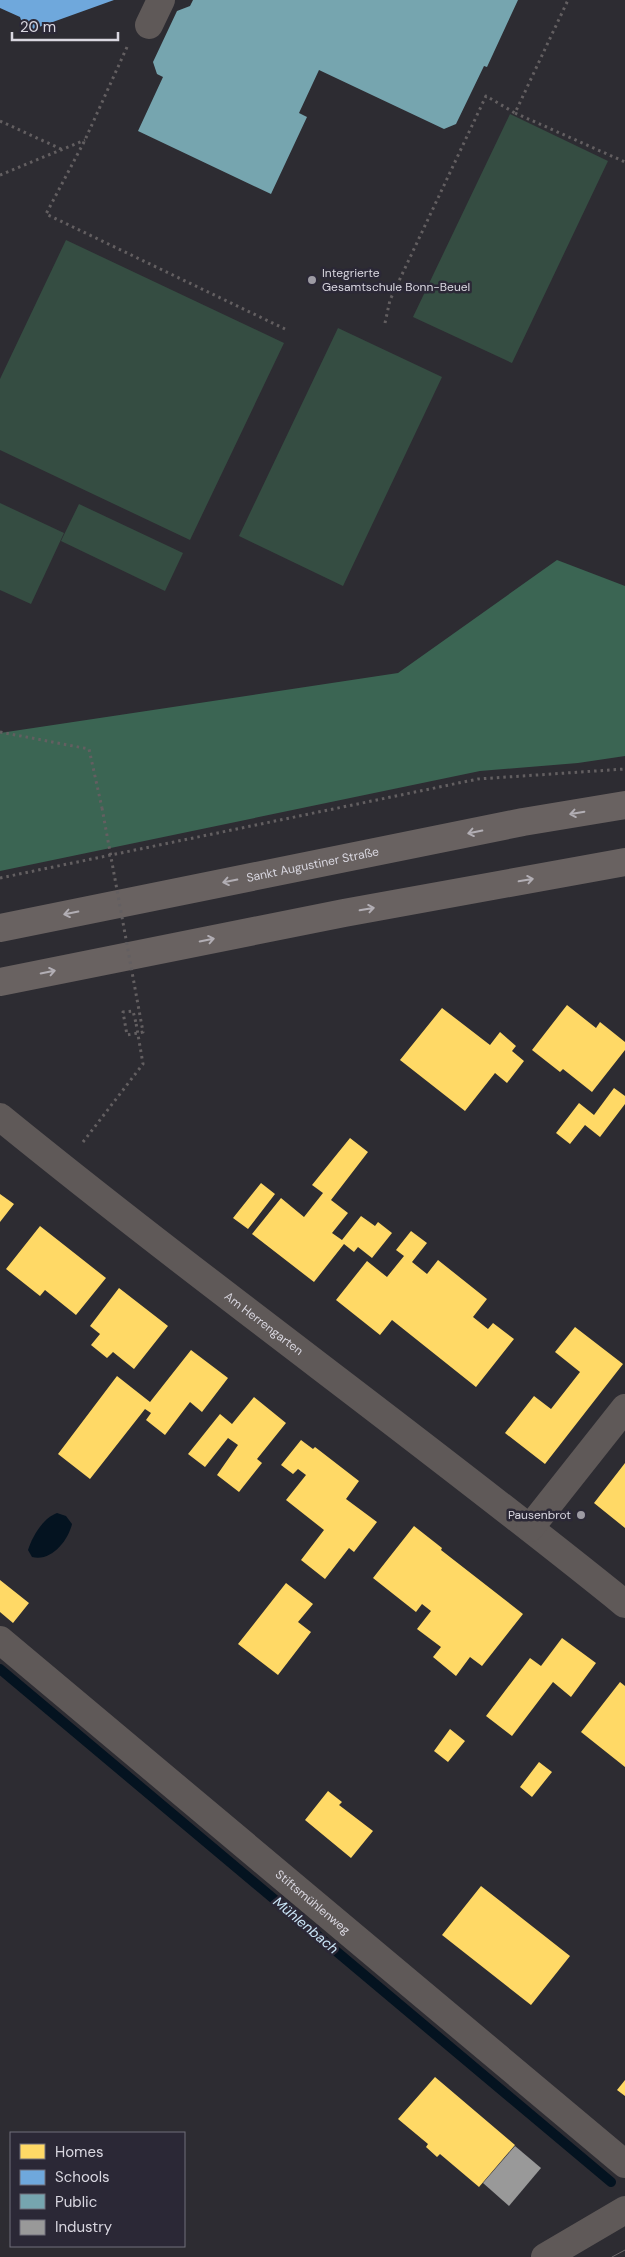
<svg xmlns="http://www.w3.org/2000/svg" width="625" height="2257" font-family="'DM Sans',sans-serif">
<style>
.green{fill:#354d42}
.forest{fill:#3b6553}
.water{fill:#041320}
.homes{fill:#ffd966}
.schools{fill:#6fa8dc}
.public{fill:#76a5af}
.industry{fill:#999}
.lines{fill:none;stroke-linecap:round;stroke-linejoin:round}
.stream{stroke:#041320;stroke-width:10}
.path{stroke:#635f61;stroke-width:3;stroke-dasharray:2.5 4;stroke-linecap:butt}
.minor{stroke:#5f5958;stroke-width:28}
.major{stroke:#696261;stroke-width:28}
.tram{stroke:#6a6768;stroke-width:1}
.path-bridge{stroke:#635f61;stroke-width:3;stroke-dasharray:2.5 4;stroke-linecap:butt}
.oneway{stroke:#b2aeb4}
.poi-dot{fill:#9d9ba3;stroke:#2b2836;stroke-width:2}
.labels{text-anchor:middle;stroke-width:5;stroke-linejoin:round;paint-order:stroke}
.poi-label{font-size:12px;fill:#d9d7e0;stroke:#2b2836;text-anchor:start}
.street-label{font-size:12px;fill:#d9d7e0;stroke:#2b2836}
.water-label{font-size:14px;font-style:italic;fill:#cbe6f8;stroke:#2b2836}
</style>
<rect width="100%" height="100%" fill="#2d2c32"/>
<path class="green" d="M510,114L608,161L512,363L413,317Z
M66,240L284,343L190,540L0,450V379Z
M338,328L442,377L343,586L239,536Z
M0,503L64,533L31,604L0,590Z
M79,504L183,553L165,591L61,541Z"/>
<path class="forest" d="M557,560L625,586V756L578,763L480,771L0,871V733L398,673Z"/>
<path class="water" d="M57,1513L66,1516L72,1524C68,1541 51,1562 32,1557L28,1550C32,1537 43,1518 57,1513Z"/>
<path class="homes" d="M567,1005L596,1028L600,1022L625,1042V1050L592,1092L563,1069L560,1072L532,1050Z
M442,1008L490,1045L500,1032L516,1046L512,1051L524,1061L507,1083L495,1073L465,1111L400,1060Z
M614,1088L625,1096V1104L600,1137L585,1125L570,1144L556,1133L579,1103L594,1115Z
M350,1138L368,1152L331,1200L348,1213L332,1233L342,1240L361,1216L375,1226L378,1222L392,1233L372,1258L358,1247L354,1252L344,1244L314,1282L252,1234L281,1198L304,1217L323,1193L312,1185Z
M261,1183L275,1194L248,1229L233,1218Z
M0,1194L14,1204L0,1222Z
M40,1226L106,1278L76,1315L45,1290L40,1296L6,1269Z
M411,1231L427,1243L412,1262L427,1274L438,1260L487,1299L473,1317L488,1329L493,1323L514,1339L476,1387L392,1320L380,1335L336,1300L367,1261L387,1277L404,1256L396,1250Z
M119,1288L168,1326L134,1369L113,1352L107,1358L91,1345L100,1334L90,1326Z
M575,1327L623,1364L545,1464L505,1433L534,1396L551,1409L580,1372L555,1352Z
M191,1350L228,1378L202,1412L190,1402L165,1435L146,1420L151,1413L145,1409L90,1479L58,1454L117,1376L150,1402Z
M254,1397L286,1423L257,1459L262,1463L239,1492L217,1475L238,1445L228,1438L205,1467L188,1454L220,1414L232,1424Z
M301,1440L313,1449L315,1447L359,1481L346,1499L377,1522L354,1552L349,1548L325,1579L301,1560L324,1530L286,1500L306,1475L298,1469L293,1474L281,1465Z
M625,1463V1528L594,1503Z
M414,1526L442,1548L441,1550L523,1614L482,1666L470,1657L456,1676L433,1657L441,1647L417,1629L431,1611L422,1604L416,1612L373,1578Z
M0,1580L29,1603L13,1623L0,1612Z
M286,1583L313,1604L298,1622L311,1632L278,1675L238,1644Z
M562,1638L596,1663L571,1697L553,1682L512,1736L486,1716L530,1658L541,1666Z
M620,1682L625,1686V1767L581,1732Z
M450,1729L465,1741L448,1762L434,1751Z
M539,1762L552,1772L532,1797L520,1787Z
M328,1791L342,1802L339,1805L373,1831L351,1858L305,1820Z
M481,1886L570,1956L531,2005L442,1935Z
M435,2077L515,2145L479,2187L440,2154L437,2157L426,2147L428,2144L398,2119Z
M625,2080V2096L617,2090Z"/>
<path class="schools" d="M0,0H114L25,32L20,17L0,8Z"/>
<path class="public" d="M193,0H518L487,67L484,66L456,124L444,129L319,70L299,113L307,117L271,194L138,131L163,77L157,74L153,62L177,11L190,6Z"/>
<path class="industry" d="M515,2146L541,2168L509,2206L483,2183Z"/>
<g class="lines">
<path class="stream" d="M0,1669L611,2182"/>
<path class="path" d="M127,47L85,140L46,214L285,329
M515,113L625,162
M0,121L61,149
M0,175L85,140
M385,323L390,300L486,96L515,113L568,0
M0,732L89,749L102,808
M0,878L478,779L625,769
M83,1142L143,1064L136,1023"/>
<g class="minor">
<path d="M149,25L161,0"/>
<path id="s1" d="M0,1117C205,1284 420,1438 625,1604"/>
<path d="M530,1528L625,1408"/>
<path id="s2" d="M0,1640L625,2164"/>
<path d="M545,2257L625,2210"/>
</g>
<g class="major">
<path id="s3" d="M0,928L523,822L625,805"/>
<path d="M0,982L344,913L625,862"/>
</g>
<path class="tram" d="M612,2257L625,2250"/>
<path class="path-bridge" d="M102,808L143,1032L127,1035L123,1012L133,1011L136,1023"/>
</g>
<defs><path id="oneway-shaft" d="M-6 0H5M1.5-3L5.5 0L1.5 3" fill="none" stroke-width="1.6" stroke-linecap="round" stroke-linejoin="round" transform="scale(1.25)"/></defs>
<g class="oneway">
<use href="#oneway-shaft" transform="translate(577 813) rotate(170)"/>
<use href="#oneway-shaft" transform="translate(475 832) rotate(169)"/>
<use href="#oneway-shaft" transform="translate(526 880) rotate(-10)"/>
<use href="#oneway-shaft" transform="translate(230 881) rotate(169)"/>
<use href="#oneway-shaft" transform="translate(367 909) rotate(-10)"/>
<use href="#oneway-shaft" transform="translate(71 913) rotate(169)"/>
<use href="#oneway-shaft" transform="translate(207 940) rotate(-11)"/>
<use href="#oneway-shaft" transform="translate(48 972) rotate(-11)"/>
</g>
<g class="poi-dot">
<circle cx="312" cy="280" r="5"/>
<circle cx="581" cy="1515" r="5"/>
</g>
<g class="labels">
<g class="poi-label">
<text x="322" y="277">Integrierte<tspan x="322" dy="14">Gesamtschule Bonn-Beuel</tspan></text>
<text x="571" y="1519" text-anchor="end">Pausenbrot</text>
</g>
<g class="street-label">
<text dy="4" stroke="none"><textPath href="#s3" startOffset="319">Sankt Augustiner Straße</textPath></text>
<text dy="4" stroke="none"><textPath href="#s1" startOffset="335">Am Herrengarten</textPath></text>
<text dy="4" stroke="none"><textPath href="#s2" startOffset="408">Stiftsmühlenweg</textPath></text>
</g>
<g class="water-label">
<text transform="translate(306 1925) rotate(40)" y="5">Mühlenbach</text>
</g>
</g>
<rect x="10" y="2132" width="175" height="115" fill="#2b2836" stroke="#716e7a"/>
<rect x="20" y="2144" width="25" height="15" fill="#ffd966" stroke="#716e7a"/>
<text x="55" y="2157" font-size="15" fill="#d9d7e0">Homes</text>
<rect x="20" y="2170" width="25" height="15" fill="#6fa8dc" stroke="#716e7a"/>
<text x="55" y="2182" font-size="15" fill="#d9d7e0">Schools</text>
<rect x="20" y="2194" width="25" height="15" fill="#76a5af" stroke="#716e7a"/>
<text x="55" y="2207" font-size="15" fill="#d9d7e0">Public</text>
<rect x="20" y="2220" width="25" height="15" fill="#999999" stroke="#716e7a"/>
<text x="55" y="2232" font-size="15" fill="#d9d7e0">Industry</text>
<path d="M12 32v8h106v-8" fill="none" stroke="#d9d7e0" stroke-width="2.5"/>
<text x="20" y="32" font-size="15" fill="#d9d7e0" stroke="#2b2836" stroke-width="4" paint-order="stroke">20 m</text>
</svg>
